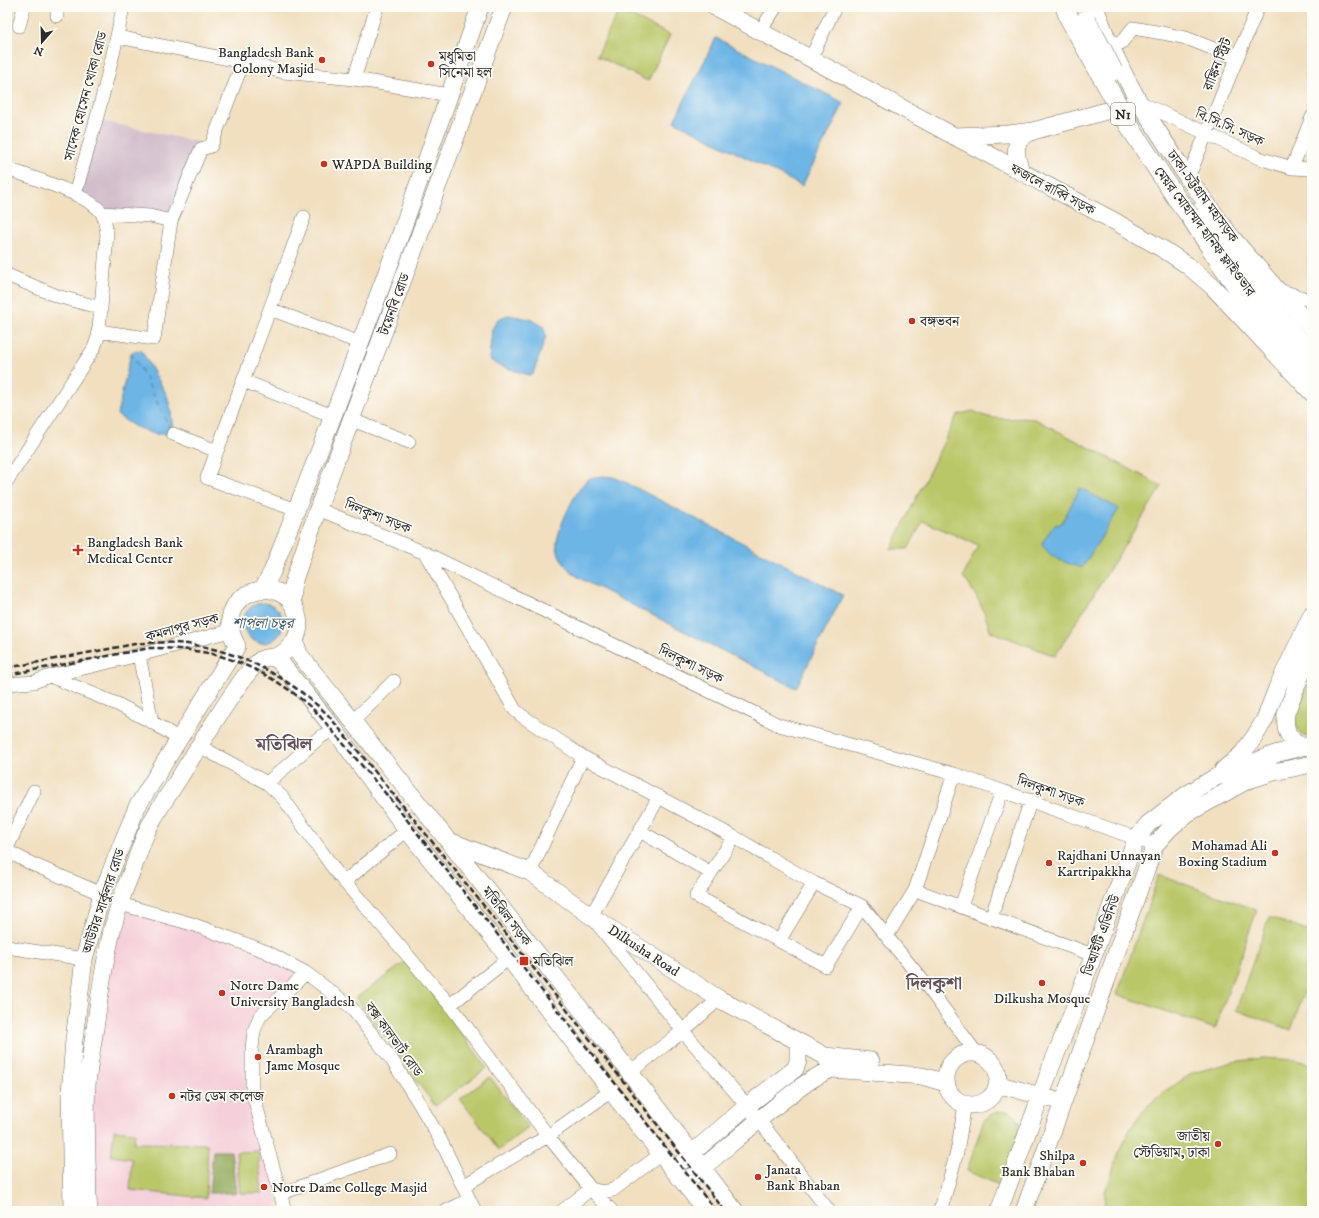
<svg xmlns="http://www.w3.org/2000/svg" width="1319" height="1218" font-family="'IM FELL DW Pica','Noto Serif Bengali',serif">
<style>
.built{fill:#f5cfd9}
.industrial{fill:#d1bdcb}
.green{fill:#bac769;stroke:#72794a}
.forest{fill:#93ac5d;stroke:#5f6c44}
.water{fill:#6db5e5;stroke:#4c7088}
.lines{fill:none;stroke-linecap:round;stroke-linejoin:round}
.ferry{stroke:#425b6c;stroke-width:1;stroke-dasharray:5 4;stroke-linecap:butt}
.minor-casing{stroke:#706a5f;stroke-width:14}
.major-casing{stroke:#706a5f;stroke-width:18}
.highway-casing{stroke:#706a5f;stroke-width:20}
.minor{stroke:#fff;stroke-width:13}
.major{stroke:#fff;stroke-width:17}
.highway{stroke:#fff;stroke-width:19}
.rail{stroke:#2b2b2b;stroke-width:2.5;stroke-dasharray:6 3;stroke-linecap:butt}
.highway-bridge-casing{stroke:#706a5f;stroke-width:20;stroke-linecap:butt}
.highway-bridge{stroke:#fff;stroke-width:19}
.poi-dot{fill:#c8321e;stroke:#fdfcf7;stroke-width:1.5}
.labels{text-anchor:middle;stroke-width:3.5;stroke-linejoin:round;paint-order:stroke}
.shield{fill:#fdfcf7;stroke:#6a6a68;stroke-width:1}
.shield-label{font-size:13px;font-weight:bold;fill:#2b2b2b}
.poi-label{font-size:14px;fill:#2b2b2b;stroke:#fdfcf7;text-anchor:start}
.street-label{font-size:14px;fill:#2b2b2b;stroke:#fdfcf7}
.water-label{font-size:15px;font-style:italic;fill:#425b6c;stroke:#fdfcf7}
.district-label{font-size:18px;font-weight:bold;fill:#62505a;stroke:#fdfcf7}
</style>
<rect width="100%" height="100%" fill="#fdfcf7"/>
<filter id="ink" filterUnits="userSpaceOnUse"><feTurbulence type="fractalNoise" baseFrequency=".025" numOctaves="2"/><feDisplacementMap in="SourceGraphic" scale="8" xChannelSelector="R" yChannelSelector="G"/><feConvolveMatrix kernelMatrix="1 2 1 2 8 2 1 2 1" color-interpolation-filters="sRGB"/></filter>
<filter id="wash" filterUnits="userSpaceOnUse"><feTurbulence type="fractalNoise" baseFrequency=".012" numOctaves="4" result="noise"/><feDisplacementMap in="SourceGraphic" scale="16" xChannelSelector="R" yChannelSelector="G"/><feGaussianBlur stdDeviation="0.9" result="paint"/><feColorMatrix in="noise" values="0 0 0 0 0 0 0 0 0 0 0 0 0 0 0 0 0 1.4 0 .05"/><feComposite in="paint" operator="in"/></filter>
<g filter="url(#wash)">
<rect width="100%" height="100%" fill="#f1dfc0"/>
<path class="built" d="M120,904L192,924L305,974L260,1016L252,1048L277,1201L278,1211H95L90,1110Z"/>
<path class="industrial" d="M97,120L198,142L167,220L102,213L75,194Z"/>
<path class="green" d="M619,10L670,35L648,81L597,56Z
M973,411C979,414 986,417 994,418C1007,420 1021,417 1035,419L1162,486L1055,656L990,631C984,609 977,595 963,577L978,545L923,521L908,549H891L957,415Z
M1312,675V738L1301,735L1293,720Z
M1159,875L1257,910L1215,1029L1117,994Z
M1269,917L1312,933V970L1291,1030L1236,1010Z
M408,960L487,1068L435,1106L356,998Z
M1263,1058L1295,1060L1312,1064V1211H1104L1105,1192L1117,1158L1129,1131L1144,1109L1165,1091L1193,1073L1232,1062Z
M490,1077L528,1127L499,1150L460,1099Z
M1006,1111L1015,1115L1023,1127L1001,1186L967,1171L983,1122C990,1113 996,1112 1006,1111Z
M114,1130L135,1132L134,1143L208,1144L206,1198L130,1190L132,1159L111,1156Z
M258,1151L262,1193H240L236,1152Z"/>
<path class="forest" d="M213,1151H231L236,1193H209Z"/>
<path class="water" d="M716,38L844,103L802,186L674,121Z
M508,315L530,319L543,326L546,336L533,374L529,375L497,365L489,359L492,329L498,319Z
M141,350L167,395L171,412L173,434H154L134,426L117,415L131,353Z
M602,476L613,477L623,481L843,595L796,688L581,579C570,572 559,561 557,547C555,533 577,485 590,478C593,477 599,477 602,476Z
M1080,488L1119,509L1082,568C1067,562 1049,560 1042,543L1054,525L1061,524Z
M243 623a20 20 0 1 1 40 0a20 20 0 1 1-40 0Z"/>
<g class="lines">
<path class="ferry" d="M131,353L144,375L170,429"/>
</g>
</g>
<g filter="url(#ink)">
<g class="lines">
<defs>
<path id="minor" d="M57,16V7
M19,26L24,7
M760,31L776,7
M118,37L243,62L283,72L354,79L449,95
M1108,41L1121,43L1133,28L1162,33L1186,38L1237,58
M811,58L835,7
M354,79L377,7
M1139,102L1259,158L1292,168L1312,169
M1292,168L1312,117
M7,169C30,177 88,194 102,213C105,219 106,228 107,234L101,308L98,337L94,348L7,481
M1188,178L1258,7
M75,194C93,132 111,70 123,7
M102,213L150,216L171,221L201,149L211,146L243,62
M7,275L57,296L101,308
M1276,289L1312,301
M270,309L360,343
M98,331L154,339L171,221
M243,381L333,416
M352,420L409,442
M173,434L217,451
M318,509L425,553L779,725L954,774L1155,845
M296,510L207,478L304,217
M425,553L515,710L522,716L583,757L734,837L814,883L862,906L927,986L977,1054
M139,655L152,722L179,739
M50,676L139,655L230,631
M7,684L34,682L50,676L117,704L152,722
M353,721L394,681
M199,746L267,783L283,798L337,873L450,1005L548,1136L591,1189L602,1192L613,1190L661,1154
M267,783L319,738L334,729
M659,797L591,916L683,1031L759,1120L829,1211
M640,831L711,873
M734,837L696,896L826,966L862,906
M7,848L34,791
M7,851L32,864L102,894
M530,872L583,757
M344,882L407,830
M915,890L1093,955
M120,904L192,924L267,952L306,973L351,1007L392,1060L419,1103L441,1141L475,1211
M961,906L1002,791
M991,918L1031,800
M887,936L915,890L954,774
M779,941L814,883
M7,947L84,959
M450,1005L509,958
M630,1072L683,1031L719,999
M463,1186L548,1136L611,1091
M280,1194L390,1154
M285,1211L252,1090V1048L254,1031L260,1016L306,973
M446,1211L469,1200
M562,1211L591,1189L612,1211
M939,1211L943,1202L957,1152L965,1104"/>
<path id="major" d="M715,7L954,136L1116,222L1166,251L1187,265L1213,287L1312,393
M1095,7L1108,41L1125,76L1139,102L1188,178L1233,239L1286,300L1312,327
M954,136L1008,134L1033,131L1132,104
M1021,172C1015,151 1011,141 1033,131
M262,590L272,572L333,416L394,253L480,7
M292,603L294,580L318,509L504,7
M295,641L299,654C446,838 594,1022 735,1211
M273,657L281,663L334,729L407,830L509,958L611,1091L706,1211
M1310,747C1289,746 1284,731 1286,713L1312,647
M1223,770L1242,754L1255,736L1265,719L1277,688L1312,614
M449,841L530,872L591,916L719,999L825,1056L832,1069
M946 1079a26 26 0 1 1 52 0a26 26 0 1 1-52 0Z
M825,1056L871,1061
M997,1084L1051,1099
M684,1160L747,1106L795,1069L798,1061V1042
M684,1183C715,1158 745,1131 776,1106C794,1092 810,1078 832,1069L922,1076L946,1083
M72,1211L70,1093L74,1040L84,959L102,894L119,851L137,807L179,739L237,646C207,592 284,568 297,614C300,623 299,632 295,640C290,648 282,655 274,657C270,658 266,657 262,659C254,664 249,672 243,679C221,710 201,743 181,775C171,792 158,808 150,825C143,838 139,852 134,866C129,878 124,890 120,903C108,939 102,977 97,1014C94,1038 89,1061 87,1085C85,1110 87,1135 87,1160C88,1177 87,1194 89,1211
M999,1211L1051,1067L1072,1014L1131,852L1137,838L1148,824L1186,795L1214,778L1275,754L1301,747
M1024,1211L1155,845L1170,828L1188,813L1246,781L1274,772L1312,764"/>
<path id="highway" d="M1201,211L1219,228L1229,242
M1190,216C1227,274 1262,328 1312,375
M1216,236L1277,316L1312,353"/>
</defs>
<use href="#minor" class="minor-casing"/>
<use href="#major" class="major-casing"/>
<use href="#highway" class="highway-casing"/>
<use href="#minor" class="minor"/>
<use href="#major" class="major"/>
<use href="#highway" class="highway"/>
<path class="rail" d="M7,668L135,644C208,635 276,665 328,715C464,878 594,1044 725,1211
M7,675L150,648C167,648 185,649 202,652C244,659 289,685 319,715L392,801L716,1211"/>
<defs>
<path id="highway-bridge" d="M1065,7L1069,18L1133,132L1177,199L1190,216
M1086,20L1101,47L1113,71"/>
</defs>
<use href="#highway-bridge" class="highway-bridge-casing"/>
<use href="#highway-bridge" class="highway-bridge"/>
</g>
</g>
<g class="poi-dot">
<circle cx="322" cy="60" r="4"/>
<circle cx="431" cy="64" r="4"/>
<circle cx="324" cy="164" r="4"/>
<circle cx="912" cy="321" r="4"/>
<path d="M76 544h4v4h4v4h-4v4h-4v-4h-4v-4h4z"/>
<circle cx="1275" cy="853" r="4"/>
<circle cx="1049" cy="863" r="4"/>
<rect x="519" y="956" width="10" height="10" rx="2"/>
<circle cx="1042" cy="983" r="4"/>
<circle cx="222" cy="993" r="4"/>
<circle cx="258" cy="1057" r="4"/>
<circle cx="172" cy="1096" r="4"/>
<circle cx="1218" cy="1144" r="4"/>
<circle cx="1083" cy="1163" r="4"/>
<circle cx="758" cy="1177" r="4"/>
<circle cx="264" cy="1187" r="4"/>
</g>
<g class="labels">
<rect class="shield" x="1111" y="103" width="24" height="22" rx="3"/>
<g class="shield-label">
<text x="1123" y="119">N1</text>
</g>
<g class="poi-label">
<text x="314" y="57" text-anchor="end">Bangladesh Bank<tspan x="314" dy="16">Colony Masjid</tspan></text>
<text x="439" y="61">মধুমিতা<tspan x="439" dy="16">সিনেমা হল</tspan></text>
<text x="332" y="169">WAPDA Building</text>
<text x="920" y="326">বঙ্গভবন</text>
<text x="87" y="547">Bangladesh Bank<tspan x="87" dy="16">Medical Center</tspan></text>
<text x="1267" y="850" text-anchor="end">Mohamad Ali<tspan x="1267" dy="16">Boxing Stadium</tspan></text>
<text x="1057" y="860">Rajdhani Unnayan<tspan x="1057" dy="16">Kartripakkha</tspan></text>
<text x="533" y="966">মতিঝিল</text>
<text x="230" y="990">Notre Dame<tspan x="230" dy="16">University Bangladesh</tspan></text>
<text x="1042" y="1003" text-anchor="middle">Dilkusha Mosque</text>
<text x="266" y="1054">Arambagh<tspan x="266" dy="16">Jame Mosque</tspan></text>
<text x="180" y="1101">নটর ডেম কলেজ</text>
<text x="1210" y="1141" text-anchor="end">জাতীয়<tspan x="1210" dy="16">স্টেডিয়াম, ঢাকা</tspan></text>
<text x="1075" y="1160" text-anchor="end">Shilpa<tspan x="1075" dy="16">Bank Bhaban</tspan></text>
<text x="766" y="1174">Janata<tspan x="766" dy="16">Bank Bhaban</tspan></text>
<text x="272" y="1192">Notre Dame College Masjid</text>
</g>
<g class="street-label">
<text transform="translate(1217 64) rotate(-68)" y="5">রাঙ্কিন স্ট্রিট</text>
<text transform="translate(85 96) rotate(-75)" y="5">সাদেক হোসেন খোকা রোড</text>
<text transform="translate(1230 127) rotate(24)" y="5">বি.সি.সি. সড়ক</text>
<text transform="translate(1053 189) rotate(28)" y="5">ফজলে রাব্বি সড়ক</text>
<text transform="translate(1203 196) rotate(54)" y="5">ঢাকা-চট্টগ্রাম মহাসড়ক</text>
<text transform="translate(1205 231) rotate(53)" y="5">মেয়র মোহাম্মদ হানিফ ফ্লাইওভার</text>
<text transform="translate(394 304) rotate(-70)" y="5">টয়েনবি রোড</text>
<text transform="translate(378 516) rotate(22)" y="5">দিলকুশা সড়ক</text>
<text transform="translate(182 627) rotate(-15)" y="5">কমলাপুর সড়ক</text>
<text transform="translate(691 664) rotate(26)" y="5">দিলকুশা সড়ক</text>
<text transform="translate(1051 791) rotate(19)" y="5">দিলকুশা সড়ক</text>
<text transform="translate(103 901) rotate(-72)" y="5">আউটার সার্কুলার রোড</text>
<text transform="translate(507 916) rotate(52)" y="5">মতিঝিল সড়ক</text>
<text transform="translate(1101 935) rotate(-70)" y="5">ডিআইটি এভিনিউ</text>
<text transform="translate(644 950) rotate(33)" y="5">Dilkusha Road</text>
<text transform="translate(394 1039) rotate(54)" y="5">বক্স কালভার্ট রোড</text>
</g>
<g class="water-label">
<text x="263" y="628">শাপলা চত্বর</text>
</g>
<g class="district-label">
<text x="284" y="750">মতিঝিল</text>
<text x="934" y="989">দিলকুশা</text>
</g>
</g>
<rect width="1319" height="1218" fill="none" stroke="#fdfcf7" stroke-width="24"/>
<g transform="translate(42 42) rotate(200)" stroke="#fdfcf7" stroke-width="3" paint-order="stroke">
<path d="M0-3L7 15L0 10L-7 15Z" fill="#2b2b2b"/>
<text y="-6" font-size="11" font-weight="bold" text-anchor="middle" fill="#2b2b2b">N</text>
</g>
</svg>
